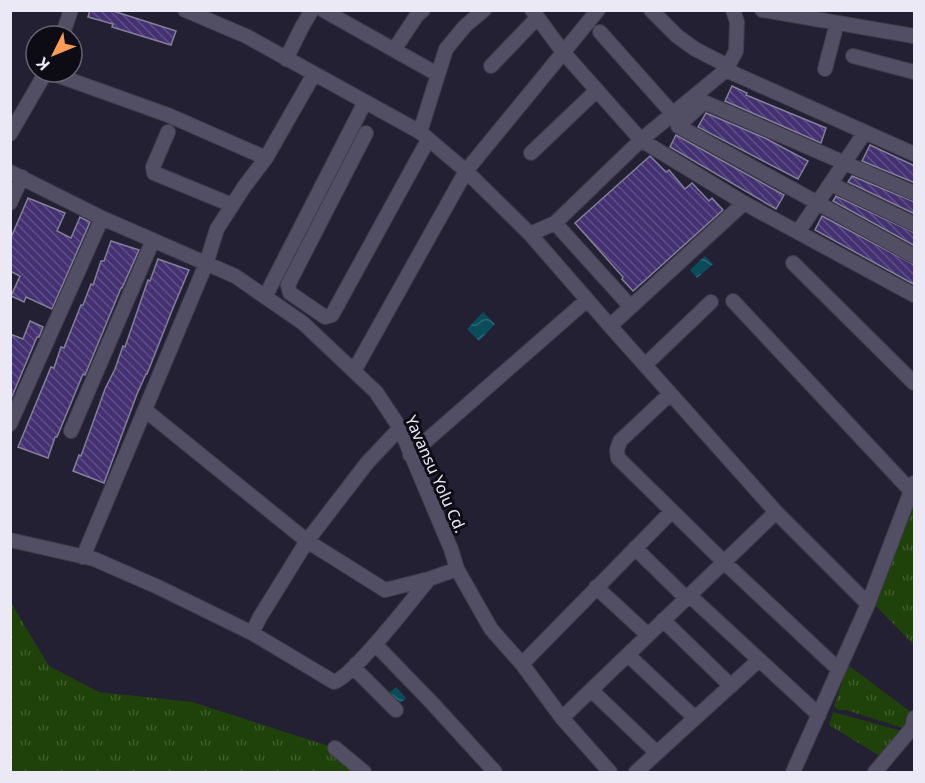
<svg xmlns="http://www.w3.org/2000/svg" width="925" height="783" font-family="'Noto Sans',sans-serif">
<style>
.grass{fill:url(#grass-tufts)}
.water{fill:url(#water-waves)}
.building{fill:url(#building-back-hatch);stroke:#848098;stroke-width:1.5}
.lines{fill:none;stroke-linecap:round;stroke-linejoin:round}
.minor-casing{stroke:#3f3b4b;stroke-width:16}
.minor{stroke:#524e64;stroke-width:14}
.labels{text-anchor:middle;stroke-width:6;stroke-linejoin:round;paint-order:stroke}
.street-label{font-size:16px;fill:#ebe9f6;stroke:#0d0c14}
</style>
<defs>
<pattern id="grass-tufts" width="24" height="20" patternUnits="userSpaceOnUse" patternTransform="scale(1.5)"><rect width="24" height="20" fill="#1f410a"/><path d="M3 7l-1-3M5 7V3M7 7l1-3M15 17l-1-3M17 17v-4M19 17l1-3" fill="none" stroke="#405c2e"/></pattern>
<pattern id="water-waves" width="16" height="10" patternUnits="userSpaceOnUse" patternTransform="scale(1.5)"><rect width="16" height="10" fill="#094d5a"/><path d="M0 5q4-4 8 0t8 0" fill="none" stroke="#2d6772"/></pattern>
<pattern id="building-back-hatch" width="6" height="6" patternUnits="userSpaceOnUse" patternTransform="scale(1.5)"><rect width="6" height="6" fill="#433172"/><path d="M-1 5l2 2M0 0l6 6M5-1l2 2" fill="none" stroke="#5e4f87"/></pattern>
</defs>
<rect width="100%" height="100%" fill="#242034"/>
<path class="grass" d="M914,504V645L875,605Z
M10,601L49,666L99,692L192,702L335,748L364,772H11Z
M848,665L912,713L903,728L846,710H838L834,706Z
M833,712L902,731L883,758L829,725Z"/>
<path class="water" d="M705,256L713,264L697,278L690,270Z
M483,312L495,324L479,341L467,329Z
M396,687L406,698L399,704L389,693Z"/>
<path class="building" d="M90,10H110L176,31L171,45L112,27L113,24L88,17Z
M732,86L747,93L746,95L826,128L821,143L725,101Z
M706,113L765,138L808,161L798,179L698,127Z
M676,135L784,195L776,209L670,147Z
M870,145L915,166V183L862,161Z
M650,156L666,172L669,170L685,189L692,183L709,201L712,198L723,210L633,291L622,279L623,277L575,223Z
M852,176L915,202V214L848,182Z
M836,196L915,233V246L833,201Z
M28,198L65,213L57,231L71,238L80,217L90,222L52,309L26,297L24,302L11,296L20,276L10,271V240Z
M822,216L915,265V285L815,230Z
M111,241L139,250L122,288H121L85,375L83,374L57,437H55L48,458L18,447L51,367L54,368L61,347L64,348L81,305H83L91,284L93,285L101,261H104Z
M158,259L189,270L173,308L147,374H146L137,394L104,483L73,471L79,455L81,456L105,389L115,369L123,346L125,347L148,280L150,281Z
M30,321L43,327L39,337H37L10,401V334L23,339Z"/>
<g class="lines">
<defs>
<path id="minor" d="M185,10L246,36L420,132L466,171L530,234L610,326L744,203
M323,10L437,74
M532,10L563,52L641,140L744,203L914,295
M651,10L677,36L695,49L728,66
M762,10L914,36
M600,32L673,114
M62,36L71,10
M394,50L417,15L423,10
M853,56L914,72
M286,59L303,25L312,10
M491,66L537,18
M825,69L837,23
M726,70L914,154
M48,72L168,115L266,158
M168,132L153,167L154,173L232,205
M420,132L446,49L465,26L484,10
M366,133L288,285L290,293L325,317L332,315L428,140
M10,134L46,72
M531,153L596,91
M10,172L102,218L235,276L303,323L376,392L400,428L451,549L457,569L491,629L522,664L562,718L610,772
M831,184L914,224
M914,193L704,102L678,126L914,256
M10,203L22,177
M555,223L631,307
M798,232L865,132
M530,234L555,223L641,140L726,70L736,51L737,22L733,10
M793,263L914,383
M265,297L365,102
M733,301L911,491
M610,326L776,512L868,604
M645,365L711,302
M354,371L466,171L598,10
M670,394L620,441L617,450L618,458L725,563L838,669
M145,410L307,541L385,590L429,579L457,569
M10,424L102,218
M71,431L153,240
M410,455L587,300
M10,540L94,559L158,587L252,633L334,682C354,675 412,600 429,579
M635,548L686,598
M83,557L206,264L217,229L244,187L266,158L314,74
M596,587L648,635
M689,595L819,715
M663,620L731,686
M252,633L260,617L307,541L367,463L400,428
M375,644L433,704L495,772
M628,655L695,718
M356,664L357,671L396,710
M522,664L672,511
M591,690L657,753
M562,718L776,512
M335,748L364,772
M636,772L759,660
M793,772L868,604L914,483
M875,772L912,728L914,718"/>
</defs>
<use href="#minor" class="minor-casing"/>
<use href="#minor" class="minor"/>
</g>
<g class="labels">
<g class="street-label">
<text transform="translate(436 474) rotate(66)" y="6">Yavansu Yolu Cd.</text>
</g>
</g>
<rect width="925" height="783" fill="none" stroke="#ebe9f6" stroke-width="24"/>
<g transform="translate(54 54) rotate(227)"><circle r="28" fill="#0d0c14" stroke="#66646e" stroke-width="1.5"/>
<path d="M0-4.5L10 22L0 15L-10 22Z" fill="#fd9c56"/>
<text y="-9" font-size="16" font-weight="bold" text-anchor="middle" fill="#ebe9f6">K</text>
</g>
</svg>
